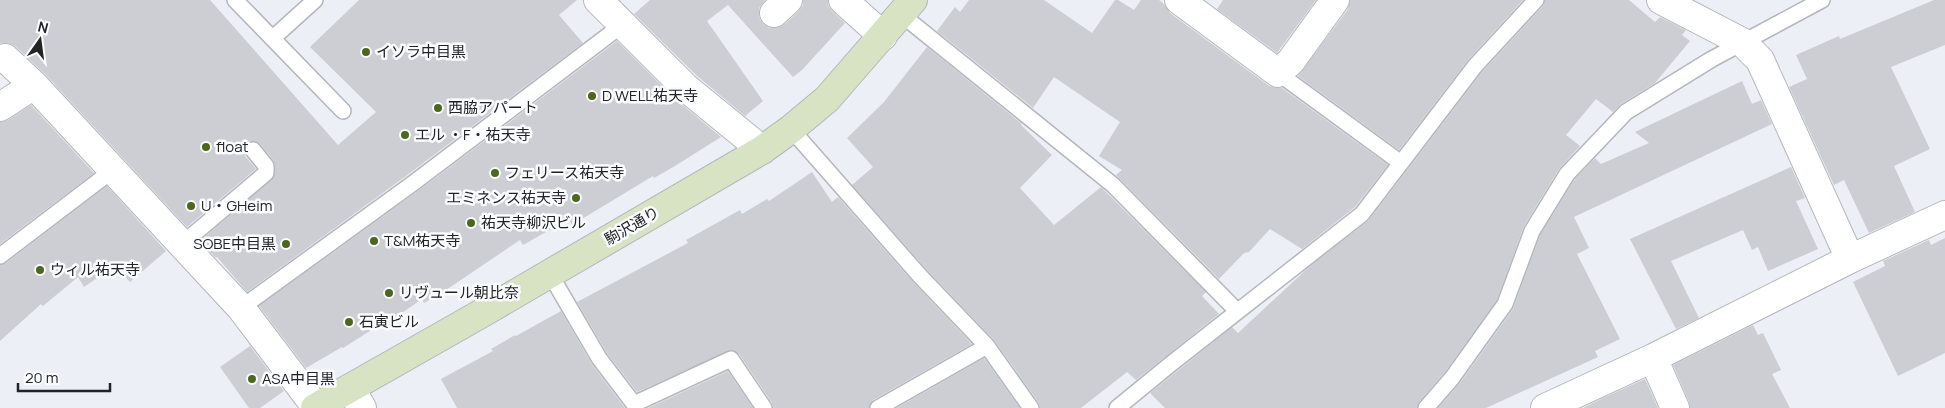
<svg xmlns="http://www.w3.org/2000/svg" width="1945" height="408" font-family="Manrope,'Noto Sans JP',sans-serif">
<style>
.building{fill:#ccced4}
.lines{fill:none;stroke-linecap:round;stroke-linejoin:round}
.lane-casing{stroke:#b4b6bd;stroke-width:18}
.street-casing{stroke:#b4b6bd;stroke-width:30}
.secondary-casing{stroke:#b4b6bd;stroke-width:30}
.lane{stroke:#fff;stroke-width:15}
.street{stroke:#fff;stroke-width:28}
.secondary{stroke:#d7e3c2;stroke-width:28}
.poi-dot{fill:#4b681b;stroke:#fbfcff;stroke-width:2}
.labels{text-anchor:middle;stroke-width:5;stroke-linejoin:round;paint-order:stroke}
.poi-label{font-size:15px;fill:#222325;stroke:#fbfcff;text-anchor:start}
.street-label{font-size:15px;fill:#222325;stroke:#fbfcff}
</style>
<rect width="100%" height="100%" fill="#eceff6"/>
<path class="building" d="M0,0H210L338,145L376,112L310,47L359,0H577L559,15L583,43L406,176L247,292L217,257L216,258L200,241L274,177L275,166L274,161L260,144L251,141L244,147L245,156L256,169L187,227L45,74L15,46L8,43H0Z
M650,0H765L759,8V17L763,24L769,28H777L785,24L799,11L803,5V0H828V5L832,11L845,23L802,70L793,77L728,5L707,21L763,101L745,116L696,75L634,14Z
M969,0H1044L1092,33L1115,0H1118L1134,10L1141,0H1159L1164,4L1170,13L1269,86L1276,88H1282L1388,165L1355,207L1302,249L1270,229L1249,252L1244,253L1219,279L1116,175L1122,170L1099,156L1120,122L1054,77L1033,108L937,31L955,7L960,12Z
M1223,0H1316L1277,53L1217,9Z
M1350,0H1523L1468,60L1399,150L1298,76L1348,9Z
M1545,0H1629L1655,22L1660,17L1686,30L1682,35L1690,41L1655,83L1621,104L1613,112L1596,99L1566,135L1580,146L1559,169L1524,226L1497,300L1445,372L1419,402L1417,408H1165L1150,393L1232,327L1238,333L1310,266L1369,220L1482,72L1543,6Z
M1934,0H1945V45L1891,67L1930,149L1894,166L1915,212L1869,233L1844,180L1834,185L1789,87L1807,79L1796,55L1839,36L1840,39Z
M617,41L674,98L721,137L675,166L654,178L653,176L572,225L569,219L523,245L520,240L446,290L424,303L422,299L386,324L384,322L343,348L342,347L306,368L259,306L418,191Z
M927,47L1022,124L1021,125L1052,155L1020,188L1054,225L1101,187L1206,292L1202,296L1219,314L1136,380L1127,372L1081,408H1040L1039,403L994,340L927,270L852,185L873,167L847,138L884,102Z
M1742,81L1752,104L1761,100L1772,124L1574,217L1589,248L1577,254L1620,339L1595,351L1598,357L1486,408H1438L1460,383L1513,309L1540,235L1574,180L1595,158L1601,164L1649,143L1635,132Z
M31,105L94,173L0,244V122L8,120Z
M1791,167L1805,198L1796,201L1818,249L1768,271L1758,247L1752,250L1743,230L1671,261L1699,318L1676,329L1630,239Z
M812,172L832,202L838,197L913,282L972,344L873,400L869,408H773L772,403L739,354L732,350L637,392L607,353L577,302L688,243L686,240L740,210L742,214L767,199L769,201Z
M107,186L166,251L130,282L115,266L84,287L78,277L43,306L41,304L0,341V265L6,263Z
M1945,238V353L1898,376L1853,282L1885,266L1883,261L1929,240L1931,245Z
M561,311L591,363L625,408H457L441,379L493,351L491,349L515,335L516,336Z
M1753,325L1758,335L1763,333L1781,370L1772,374L1790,408H1690L1689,402L1673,365Z
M250,346L284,391L260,408H249L220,367Z
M984,358L1020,408H897Z
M728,371L753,408H648Z
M1645,379L1658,408H1583L1603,398Z"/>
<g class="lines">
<defs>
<path id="lane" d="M235,0L343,111
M902,15L1113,185L1237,311
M273,38L315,0
M1278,73L1401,163
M791,129L920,276L987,346L1031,408
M182,244L266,173V166L253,150
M0,256L113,170
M550,274L599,358L634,404L731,359L764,408
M241,308L412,184L622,25
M878,408L987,346
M1117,408L1172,363L1362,214L1475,66L1536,0
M1426,408L1452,378L1505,304L1532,231L1567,174L1626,112L1712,59L1822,0"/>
<path id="street" d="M598,0L685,87L762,150
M843,0L883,36
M1179,0L1278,73L1291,61L1335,0
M1661,0L1742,42L1760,60L1850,259
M774,13L788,0
M5,58L34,85L241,308L316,407
M0,107L34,85
M1653,358L1675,408
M350,388L362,408
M1545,408L1653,358L1850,259L1945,215"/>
<path id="secondary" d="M315,408L484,312L762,150L791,129L827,99L913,0"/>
</defs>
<use href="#lane" class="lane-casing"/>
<use href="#street" class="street-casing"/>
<use href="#secondary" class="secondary-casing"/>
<use href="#lane" class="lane"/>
<use href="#street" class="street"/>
<use href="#secondary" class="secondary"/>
</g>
<g class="poi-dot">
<circle cx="366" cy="52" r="5"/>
<circle cx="592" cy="96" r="5"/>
<circle cx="438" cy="108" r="5"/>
<circle cx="405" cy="135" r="5"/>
<circle cx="206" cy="147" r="5"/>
<circle cx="495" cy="173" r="5"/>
<circle cx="576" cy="198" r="5"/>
<circle cx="191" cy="206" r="5"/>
<circle cx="471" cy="223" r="5"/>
<circle cx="374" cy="241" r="5"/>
<circle cx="286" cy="244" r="5"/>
<circle cx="40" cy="270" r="5"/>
<circle cx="389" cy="293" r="5"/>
<circle cx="349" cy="322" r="5"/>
<circle cx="252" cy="379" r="5"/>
</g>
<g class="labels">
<g class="poi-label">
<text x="376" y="57">イソラ中目黒</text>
<text x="602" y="101">D WELL祐天寺</text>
<text x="448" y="113">西脇アパート</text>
<text x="415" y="140">エル ・F・祐天寺</text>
<text x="216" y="152">float</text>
<text x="505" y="178">フェリース祐天寺</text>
<text x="566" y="203" text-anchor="end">エミネンス祐天寺</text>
<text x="201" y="211">U・GHeim</text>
<text x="481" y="228">祐天寺柳沢ビル</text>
<text x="384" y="246">T&amp;M祐天寺</text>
<text x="276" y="249" text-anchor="end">SOBE中目黒</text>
<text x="50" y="275">ウィル祐天寺</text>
<text x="399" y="298">リヴュール朝比奈</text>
<text x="359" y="327">石寅ビル</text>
<text x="262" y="384">ASA中目黒</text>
</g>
<g class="street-label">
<text transform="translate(632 226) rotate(-30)" y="5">駒沢通り</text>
</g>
</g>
<g transform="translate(40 40) rotate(14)" stroke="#fbfcff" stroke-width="4" paint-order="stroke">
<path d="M0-4L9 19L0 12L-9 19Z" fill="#222325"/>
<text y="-8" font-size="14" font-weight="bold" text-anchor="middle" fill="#222325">N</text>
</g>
<path d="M18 383v8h92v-8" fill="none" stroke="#222325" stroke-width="2.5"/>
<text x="25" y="383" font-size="15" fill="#222325" stroke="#fbfcff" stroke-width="4" paint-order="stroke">20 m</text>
</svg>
